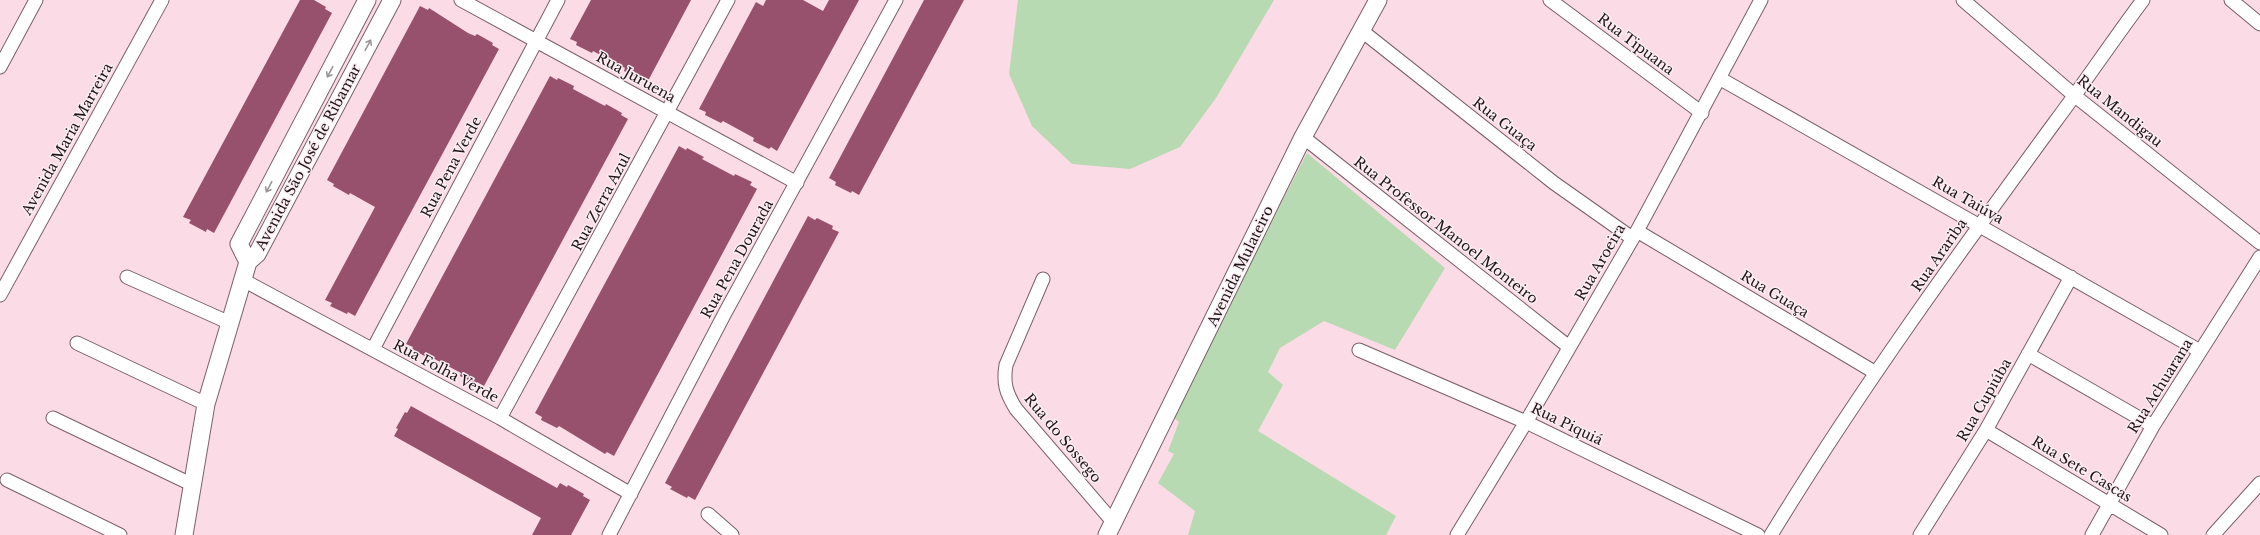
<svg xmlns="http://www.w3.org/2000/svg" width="2260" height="535" font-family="'Libre Baskerville',serif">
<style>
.green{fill:#b8dab2}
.building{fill:#98516c}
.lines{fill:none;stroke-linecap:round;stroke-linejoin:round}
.minor-casing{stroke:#7a5f68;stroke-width:15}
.tertiary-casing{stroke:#7a5f68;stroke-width:19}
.minor{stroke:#fff;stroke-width:13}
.tertiary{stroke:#fff;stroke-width:17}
.oneway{stroke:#9a9597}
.labels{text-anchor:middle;stroke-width:3;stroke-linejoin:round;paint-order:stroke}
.street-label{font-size:14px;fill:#1e1417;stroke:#fbeef2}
</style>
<rect width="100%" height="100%" fill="#fbdbe5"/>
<path class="green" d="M1018,0H1274L1216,98L1180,147L1130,169L1072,164L1032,126L1009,74Z
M1307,153L1445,268L1395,350L1324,321L1280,348L1268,372L1283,385L1258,431L1396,516L1386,535H1188L1195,511L1158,483L1174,454L1168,451L1179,422L1172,416Z"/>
<path class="building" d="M300,0H314L326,7L325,9L332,13L214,233L207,229L206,232L189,223L191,220L183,217Z
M591,0H691L648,81L641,77L640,79L624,71L625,68L593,51L592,53L576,45L577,42L570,39Z
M766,0H803L823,11L829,0H859L777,151L771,147L769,149L753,141L754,138L723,121L721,123L705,115L706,112L699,109L756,2L763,6Z
M924,0H964L859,195L852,191L851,193L835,185L836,182L829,178Z
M420,6L428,10L429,8L468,33L475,36L477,34L493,43L492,45L499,49L355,316L348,312L347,314L330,306L332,303L325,300L375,207L350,193L349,195L333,186L334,184L327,180Z
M550,76L557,80L558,78L574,86L573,89L605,106L606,104L622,113L621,115L628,119L484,386L477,382L476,384L460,376L461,373L429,356L428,358L412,349L413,347L406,344Z
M679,146L686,150L687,148L704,157L702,159L734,176L735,174L752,182L750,185L757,189L614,456L607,452L605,454L559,426L557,428L541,420L542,417L535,413Z
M808,216L815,220L817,218L833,226L832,229L839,232L695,500L688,496L687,498L670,489L672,487L665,483Z
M411,406L557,488L560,483L567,487L568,485L584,494L583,496L590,500L571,535H532L541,518L394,436L398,429L396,428L405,412L407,413Z"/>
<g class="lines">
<defs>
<path id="minor" d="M461,0L797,183
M1550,0L1702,113
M1963,0L2075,96L2260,243
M2231,0L2260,24
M1362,31L1554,183L1632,238
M0,67L36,0
M1719,78L2200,351
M1303,137L1569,347
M1637,231L1876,373
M127,277L230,323
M1043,279L1006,365C1003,383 1006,393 1016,409L1114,523
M243,280L500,418L631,494
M0,295L162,0
M77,343L206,404
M373,349L558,0
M1359,350L1526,422L1758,535
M2028,354L2153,426
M53,418L193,485
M500,418L728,0
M1986,430L2161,535
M7,480L120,535
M708,514L732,535
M609,535L725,313L896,0
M1457,535L1526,422L1637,231L1761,0
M1771,535C1858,392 1956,257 2055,122C2085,82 2113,40 2143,0
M1920,535L1986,430L2071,277
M2092,535L2153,426L2260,257
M2213,535L2260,483"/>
<path id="tertiary" d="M248,262L257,254L392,0
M248,262L239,244L367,0
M184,535L206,404L248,262
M1107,535L1303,137L1378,0"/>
</defs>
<use href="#minor" class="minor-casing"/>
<use href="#tertiary" class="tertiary-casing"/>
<use href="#minor" class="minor"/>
<use href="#tertiary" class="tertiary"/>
</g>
<defs><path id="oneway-shaft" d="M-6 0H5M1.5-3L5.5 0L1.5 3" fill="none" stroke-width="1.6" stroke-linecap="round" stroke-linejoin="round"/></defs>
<g class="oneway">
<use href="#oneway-shaft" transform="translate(368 45) rotate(-62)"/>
<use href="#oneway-shaft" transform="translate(330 72) rotate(118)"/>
<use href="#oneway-shaft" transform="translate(269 187) rotate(118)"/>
</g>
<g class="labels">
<g class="street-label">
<text transform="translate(1636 44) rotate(37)" y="5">Rua Tipuana</text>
<text transform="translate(636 77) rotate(29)" y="5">Rua Juruena</text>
<text transform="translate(2120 111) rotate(39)" y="5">Rua Mandigau</text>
<text transform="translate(1505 124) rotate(38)" y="5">Rua Guaça</text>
<text transform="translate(67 139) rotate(-61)" y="5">Avenida Maria Marreira</text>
<text transform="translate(308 157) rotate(-62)" y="5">Avenida São José de Ribamar</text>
<text transform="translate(451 167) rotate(-62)" y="5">Rua Pena Verde</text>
<text transform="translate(1968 200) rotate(30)" y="5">Rua Taiúva</text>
<text transform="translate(601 202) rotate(-62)" y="5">Rua Zerra Azul</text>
<text transform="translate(1446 230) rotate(38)" y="5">Rua Professor Manoel Monteiro</text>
<text transform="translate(1939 255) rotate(-55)" y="5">Rua Arariba</text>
<text transform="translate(737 259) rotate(-61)" y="5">Rua Pena Dourada</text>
<text transform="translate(1600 262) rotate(-60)" y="5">Rua Aroeira</text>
<text transform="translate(1240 266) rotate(-64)" y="5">Avenida Mulateiro</text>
<text transform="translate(1775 294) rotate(31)" y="5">Rua Guaça</text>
<text transform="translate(446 371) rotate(28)" y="5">Rua Folha Verde</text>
<text transform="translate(2160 386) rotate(-58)" y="5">Rua Achuarana</text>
<text transform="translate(1984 400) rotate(-60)" y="5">Rua Cupiúba</text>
<text transform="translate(1567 424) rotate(26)" y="5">Rua Piquiá</text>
<text transform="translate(1063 438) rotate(50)" y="5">Rua do Sossego</text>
<text transform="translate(2082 469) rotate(31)" y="5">Rua Sete Cascas</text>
</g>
</g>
</svg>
